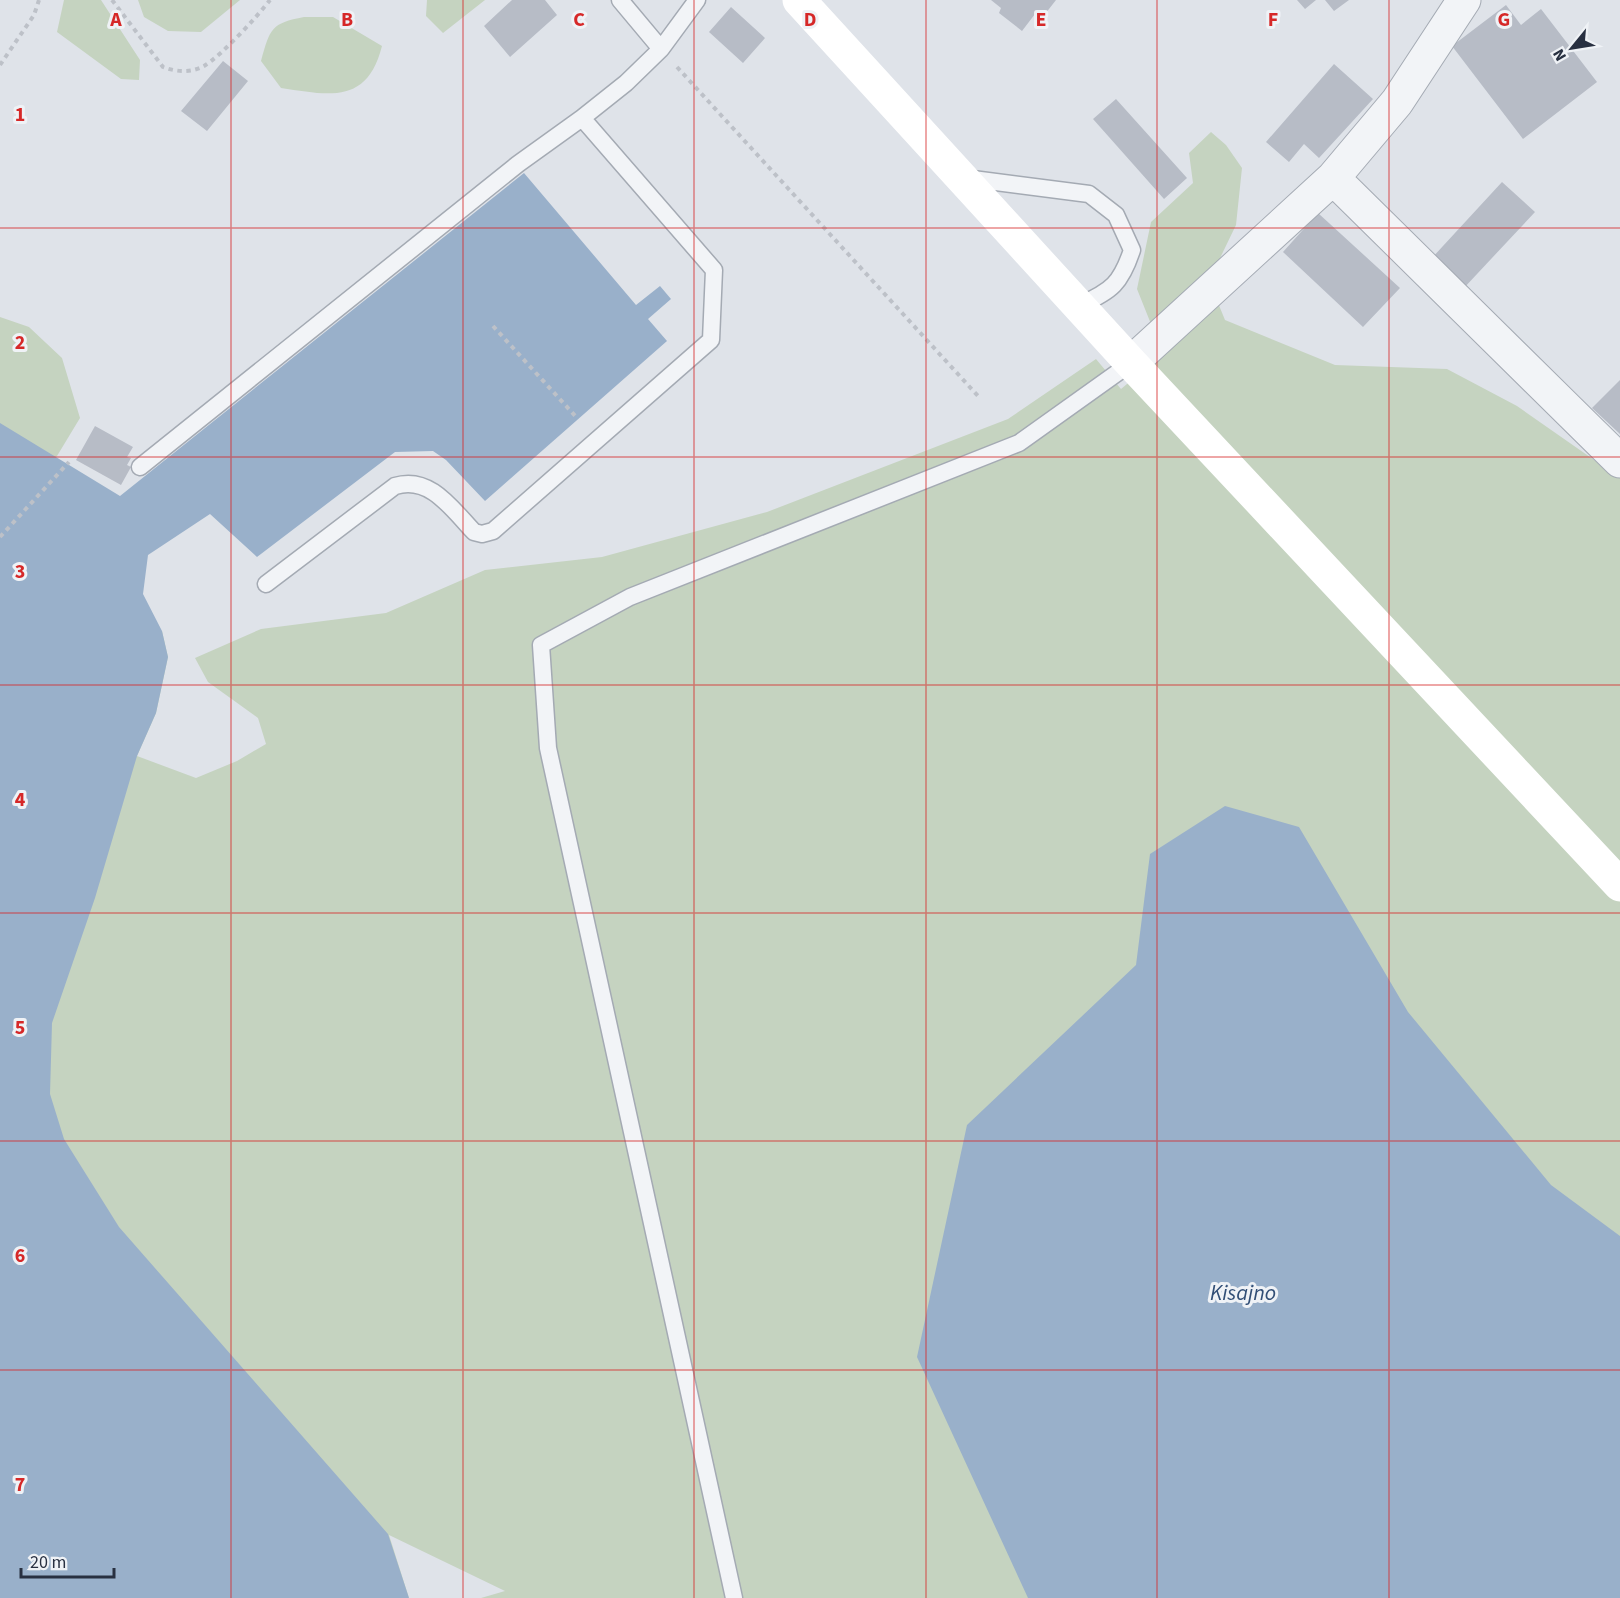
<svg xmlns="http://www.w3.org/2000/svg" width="1620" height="1598" font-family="'Source Sans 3',sans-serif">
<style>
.green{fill:#c5d3c0}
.water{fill:#99b0ca}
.building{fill:#b7bcc6}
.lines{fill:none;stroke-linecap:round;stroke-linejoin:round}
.service-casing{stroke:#a4aab3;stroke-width:19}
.minor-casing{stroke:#a4aab3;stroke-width:35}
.path{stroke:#bdc1c8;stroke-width:4;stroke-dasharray:4.5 4.5;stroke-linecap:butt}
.service{stroke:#f2f4f7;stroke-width:16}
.minor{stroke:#f2f4f7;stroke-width:33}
.secondary{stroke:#fff;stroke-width:33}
.grid{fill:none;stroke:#d62828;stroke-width:1.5;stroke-opacity:0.55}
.labels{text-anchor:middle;stroke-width:6;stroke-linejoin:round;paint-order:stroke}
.water-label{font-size:22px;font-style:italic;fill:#314e76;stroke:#eff2f6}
.grid-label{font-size:20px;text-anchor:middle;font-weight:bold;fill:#d62828;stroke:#eff2f6;stroke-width:6;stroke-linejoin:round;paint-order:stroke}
</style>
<rect width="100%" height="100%" fill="#dfe3e9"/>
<path class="green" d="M64,0H101L140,60L139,80L121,79L57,32Z
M138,0H240L201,32L168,31L144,17Z
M427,0H485L443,33L426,16Z
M304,17H333L382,46C367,105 329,95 281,88L261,61C270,29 271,23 304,17Z
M1211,132L1226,145L1242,168L1236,225L1209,281L1225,320L1335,365L1447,369L1517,406L1620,478V1376L1131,1598H481L505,1591L389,1535L409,1598L23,1271L0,723L162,631L168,657L156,713L137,756L196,778L237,761L266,744L258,718L208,682L195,658L261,629L386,613L485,570L602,557L767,512L1008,419L1096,359L1121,389L1163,354L1137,289L1151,222L1193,183L1189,153Z
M0,317L29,327L62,358L80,418L57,456L0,499Z"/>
<path class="water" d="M524,173L636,305L660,286L671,299L648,319L667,341L485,501L446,460L433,451L395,452L257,557L210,514L148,555L143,594L162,631L168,657L156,713L137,756L95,898L52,1023L50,1094L64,1139L119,1227L388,1534L409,1598H0V423L120,496Z
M1225,806L1299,827L1408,1012L1551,1185L1620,1236V1598H1028L917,1357L967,1125L1136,965L1150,854Z"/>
<path class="building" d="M512,0H545L557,15L510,57L484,26Z
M991,0H1056L1042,18L1035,14L1022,31L999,13L1001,8Z
M1297,0H1316L1305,9Z
M1325,0H1349L1334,11Z
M1506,5L1521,25L1541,9L1597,82L1523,139L1452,46Z
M731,7L765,38L743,63L709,32Z
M223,61L248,81L207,131L181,111Z
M1334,64L1373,99L1319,158L1304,144L1289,162L1266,142Z
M1116,99L1187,178L1164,199L1093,119Z
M1502,182L1535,212L1463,289L1431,259Z
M1318,213L1400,288L1363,327L1283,252Z
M1620,380V434L1592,408Z
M95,426L133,447L127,457L131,458L127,465L131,467L121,485L76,460Z"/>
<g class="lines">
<defs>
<path id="service" d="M620,0L661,49
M965,178L1089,194L1116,215L1132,250C1121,283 1112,291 1080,305
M140,467L518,164L582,118
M266,584L395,486C430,475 452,509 474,532L482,534L493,531L711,340L714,270L582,118L626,83L661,49L697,0
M734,1598L548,748L541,645L630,597L1019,443L1131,363"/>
<path id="minor" d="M1333,178L1620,461
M1131,363L1333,178L1397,102L1464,0"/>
</defs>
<use href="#service" class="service-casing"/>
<use href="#minor" class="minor-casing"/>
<path class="path" d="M112,0L163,67C176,72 191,73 204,66C222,55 256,18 270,0
M0,65L34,15L39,0
M677,67L978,396
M493,326L578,419
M0,537L69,462"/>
<use href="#service" class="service"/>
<use href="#minor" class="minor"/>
<path class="secondary" d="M799,0L1131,363L1620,885"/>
</g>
<path class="grid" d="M231,0V1598M463,0V1598M694,0V1598M926,0V1598M1157,0V1598M1389,0V1598M0,228H1620M0,457H1620M0,685H1620M0,913H1620M0,1141H1620M0,1370H1620"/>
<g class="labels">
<g class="water-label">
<text x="1243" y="1300">Kisajno</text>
</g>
</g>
<g class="grid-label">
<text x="116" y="26">A</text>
<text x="347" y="26">B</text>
<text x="579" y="26">C</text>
<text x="810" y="26">D</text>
<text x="1041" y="26">E</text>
<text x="1273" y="26">F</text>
<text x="1504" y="26">G</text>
<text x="20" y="121">1</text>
<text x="20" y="349">2</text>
<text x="20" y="578">3</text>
<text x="20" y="806">4</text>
<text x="20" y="1034">5</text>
<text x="20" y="1262">6</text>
<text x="20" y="1491">7</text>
</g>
<g transform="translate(1572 48) rotate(240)" stroke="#eff2f6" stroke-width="4.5" paint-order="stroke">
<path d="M0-4.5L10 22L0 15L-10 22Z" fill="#283041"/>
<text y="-9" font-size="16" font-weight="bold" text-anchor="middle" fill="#283041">N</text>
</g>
<path d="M21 1568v9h93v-9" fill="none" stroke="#283041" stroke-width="3"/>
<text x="30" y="1568" font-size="18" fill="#283041" stroke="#eff2f6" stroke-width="4.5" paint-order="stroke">20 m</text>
</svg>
